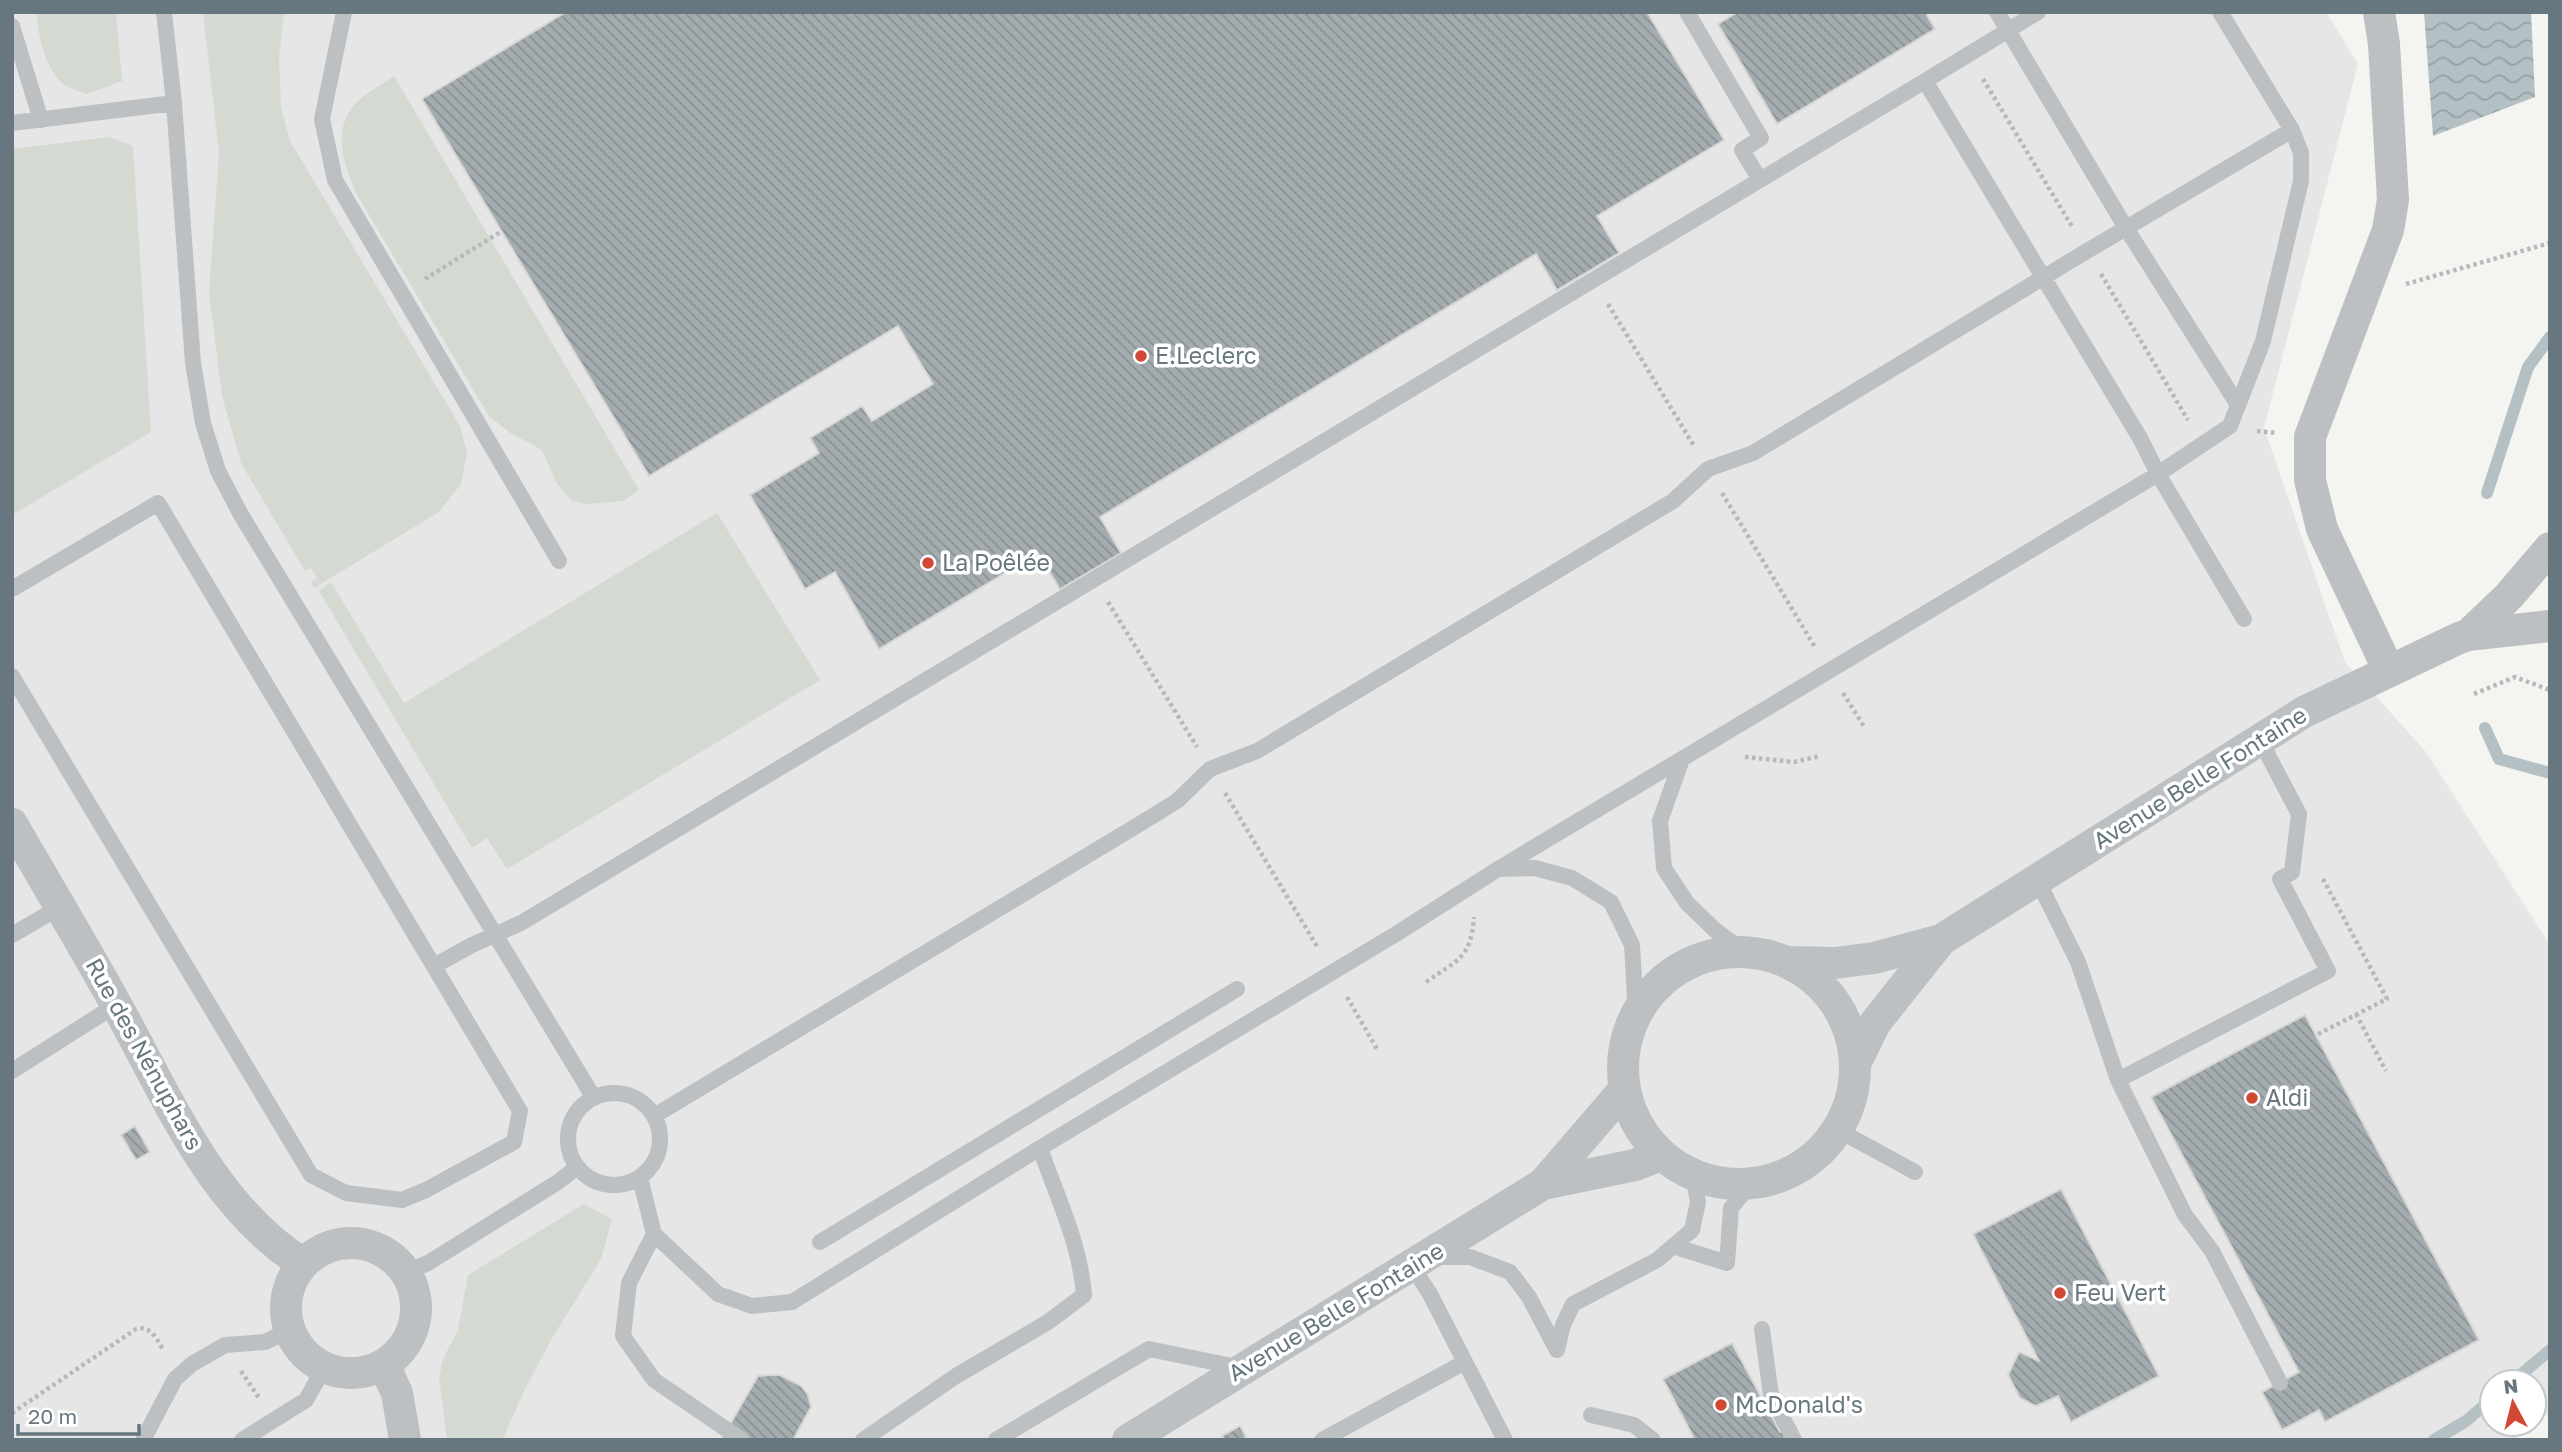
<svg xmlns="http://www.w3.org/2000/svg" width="2562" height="1452" font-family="'Golos Text',sans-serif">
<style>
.built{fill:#e5e6e5;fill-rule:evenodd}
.grass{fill:#d4d9d1}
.water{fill:url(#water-waves)}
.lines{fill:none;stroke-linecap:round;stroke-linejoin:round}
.stream{stroke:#b4c0c3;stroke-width:12}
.building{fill:url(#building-back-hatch);stroke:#d6d6d4;stroke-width:2}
.path{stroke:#b6b9bb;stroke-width:4.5;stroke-dasharray:3.5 3.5;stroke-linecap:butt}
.service{stroke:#bcc0c3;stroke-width:16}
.minor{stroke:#bcc0c3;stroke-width:32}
.poi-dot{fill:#d14935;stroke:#fff;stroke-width:2.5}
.labels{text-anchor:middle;stroke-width:7;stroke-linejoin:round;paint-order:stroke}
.poi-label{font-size:23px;fill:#66777f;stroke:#fff;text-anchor:start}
.street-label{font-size:23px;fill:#66777f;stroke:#fff}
</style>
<defs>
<pattern id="water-waves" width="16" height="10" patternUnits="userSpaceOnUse" patternTransform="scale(1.75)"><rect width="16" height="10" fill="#b4c0c3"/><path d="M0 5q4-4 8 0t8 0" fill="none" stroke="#96a1a4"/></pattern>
<pattern id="building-back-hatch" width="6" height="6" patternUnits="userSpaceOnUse" patternTransform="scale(1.75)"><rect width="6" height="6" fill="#a4acb0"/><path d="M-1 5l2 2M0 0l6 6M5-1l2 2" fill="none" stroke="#899194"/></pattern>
</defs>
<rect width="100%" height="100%" fill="#f4f4f1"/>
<path class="built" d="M12,12H2326L2358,64L2264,428L2345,662L2426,752L2550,945V1413L2513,1440H12ZM2492,1382H2534V1424H2492Z"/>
<path class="grass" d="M37,12H116L122,81L87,94C79,91 67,88 61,82C45,67 37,34 37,12Z
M203,12H284L279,58L281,108L290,141L460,426L467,453L461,484L439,512L314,588L311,582L317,578L311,568L305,571L241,463L222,396L209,292L219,153Z
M394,76L639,490L623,501L586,504L572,501L557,484L542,450L509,432L489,416L356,193C344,165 332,132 354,105C364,94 381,85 394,76Z
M110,137L133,146L151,432L12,515V149Z
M717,513L820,680L507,869L487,838L472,848L319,591L331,582L404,703Z
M584,1204L612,1219L601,1259L551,1340L525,1389L504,1436L505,1440H447L439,1378L443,1359L458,1330L468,1275Z"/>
<path class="water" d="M2424,12H2531L2535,97L2433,136Z"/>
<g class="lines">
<path class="stream" d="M2487,493L2528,367L2550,337
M2485,728L2499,759L2550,773
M2512,1382L2550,1350
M2434,1440L2466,1421L2492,1399"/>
</g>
<path class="building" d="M566,12H1647L1724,140L1597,216L1619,253L1589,271L1557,290L1536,254L1100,517L1121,553L1060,589L1038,553L879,649L835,572L805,589L750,495L819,453L810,438L862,406L872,421L933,384L898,326L649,476L422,99Z
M1738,12H1925L1935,29L1777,124L1718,24Z
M2305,1015L2479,1340L2325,1422L2319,1410L2282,1430L2262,1392L2299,1372L2151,1097Z
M135,1126L150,1152L136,1160L121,1135Z
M2061,1189L2159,1376L2071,1422L2058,1396L2036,1406L2020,1398L2008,1375L2019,1352L2039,1361L1973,1234Z
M1732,1343L1780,1432L1783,1431L1785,1440H1695L1663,1379Z
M770,1375H780L801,1386L808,1395L811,1407L793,1440H721L758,1376Z
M1240,1426L1246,1437L1241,1440H1224L1222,1436Z"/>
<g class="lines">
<path class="path" d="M1983,79L2073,228
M2101,274L2188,420
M425,279L502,231
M2406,284L2550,243
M1608,304L1694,446
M2257,431L2276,433
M1722,493L1815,647
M1108,602L1197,747
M1843,693L1865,728
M2474,694L2515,677L2550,690
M1745,757L1794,762L1820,756
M1225,793L1318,948
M1426,982C1457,960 1471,959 1474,917
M1347,997L1377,1049
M2356,1014L2386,1071
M2318,1034L2387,999L2322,877
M241,1371L259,1398
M12,1413L136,1329C152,1325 157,1340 164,1351"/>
<path class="service" d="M164,12L174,103L193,363L203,423L218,471L240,513L594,1098
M344,12L322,119L335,180L559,561
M1687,12L1761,138L1742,150L1760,180
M1997,12L2126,228L2238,405
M12,26L41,120
M1925,81L2038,12
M12,123L174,103
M12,589L158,503L520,1111L514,1142L426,1190L402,1200L346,1193L311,1175L12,676
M1682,759L1660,821L1664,868L1687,903L1715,930L1745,952
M1498,869L2158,474L2230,426L2263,341L2301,181V153L2292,130L2220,12
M2037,879L2078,962L2118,1080L2328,971L2280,879L2292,872L2299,814L2260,740
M12,935L60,907
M434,966L472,945L521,923L1925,81L2140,438L2158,474L2244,619
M12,1071L116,1005
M2118,1080L2185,1215L2212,1251L2280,1383
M568 1139a46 46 0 1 1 92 0a46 46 0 1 1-92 0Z
M654,1116L1138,825L1177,801L1210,769L1257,751L1673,501L1708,469L1753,453L2087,251L2292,130
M1838,1130L1915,1172
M640,1178L654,1234L718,1294L752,1306L792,1302L1040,1148L1396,934L1498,869L1535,868L1572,878L1611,902L1632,945L1636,1014
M654,1234L629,1283L623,1336L654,1380L742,1440
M820,1242L1237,989
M1673,1246L1727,1263L1731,1208L1751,1184
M1437,1257H1470L1510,1272L1529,1297L1557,1350
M1412,1266L1430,1294L1505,1440
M406,1272L428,1263L558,1182L577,1167
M1762,1329L1771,1395L1794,1440
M1557,1350L1563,1325L1573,1304L1657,1260L1692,1230L1698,1202L1693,1175
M1591,1415L1634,1425L1653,1440
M143,1440L175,1379L192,1364L225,1345L265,1342L289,1330
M242,1440L306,1400L324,1368
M863,1440L956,1376L1048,1322L1084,1295C1080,1243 1057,1197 1040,1148
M996,1440L1149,1349L1242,1368
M1322,1440L1465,1362"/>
<path class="minor" d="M2379,12L2384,44L2393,200L2388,230L2310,437V480L2322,529L2389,671
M2468,635L2509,596L2550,548
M12,824C47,885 84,946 118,1008C168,1098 212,1206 302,1263
M1623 1068a116 116 0 1 1 232 0a116 116 0 1 1-232 0Z
M1788,962L1835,963L1874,958L1941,940L2304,712L2459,638L2468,635L2550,626
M1856,1062L1875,1023L1941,940
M1543,1184L1635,1165L1661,1155
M286 1308a65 65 0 1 1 130 0a65 65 0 1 1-130 0Z
M384,1365L397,1393L405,1440
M1128,1440L1543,1184L1624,1090"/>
</g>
<g class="poi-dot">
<circle cx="1141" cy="356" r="7"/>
<circle cx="928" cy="563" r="7"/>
<circle cx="2252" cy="1098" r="7"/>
<circle cx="2060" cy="1293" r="7"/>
<circle cx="1721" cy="1405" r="7"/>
</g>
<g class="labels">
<g class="poi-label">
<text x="1155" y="364">E.Leclerc</text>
<text x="942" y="571">La Poêlée</text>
<text x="2266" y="1106">Aldi</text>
<text x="2074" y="1301">Feu Vert</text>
<text x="1735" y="1413">McDonald's</text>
</g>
<g class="street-label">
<text transform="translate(2200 778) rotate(-32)" y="8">Avenue Belle Fontaine</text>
<text transform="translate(144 1054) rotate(61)" y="8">Rue des Nénuphars</text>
<text transform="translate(1336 1312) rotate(-31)" y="8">Avenue Belle Fontaine</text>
</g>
</g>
<rect width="2562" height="1452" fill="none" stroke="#66777f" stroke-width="28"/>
<g transform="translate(2513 1403) rotate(353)"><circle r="33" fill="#ffffff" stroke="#c2c9cc" stroke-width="2"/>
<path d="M0-5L12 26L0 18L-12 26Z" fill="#d14935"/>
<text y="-10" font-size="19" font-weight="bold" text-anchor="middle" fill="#66777f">N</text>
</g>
<path d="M18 1424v10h121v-10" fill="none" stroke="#66777f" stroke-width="3.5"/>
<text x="28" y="1424" font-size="21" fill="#66777f" stroke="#ffffff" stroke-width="5" paint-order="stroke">20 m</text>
</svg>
